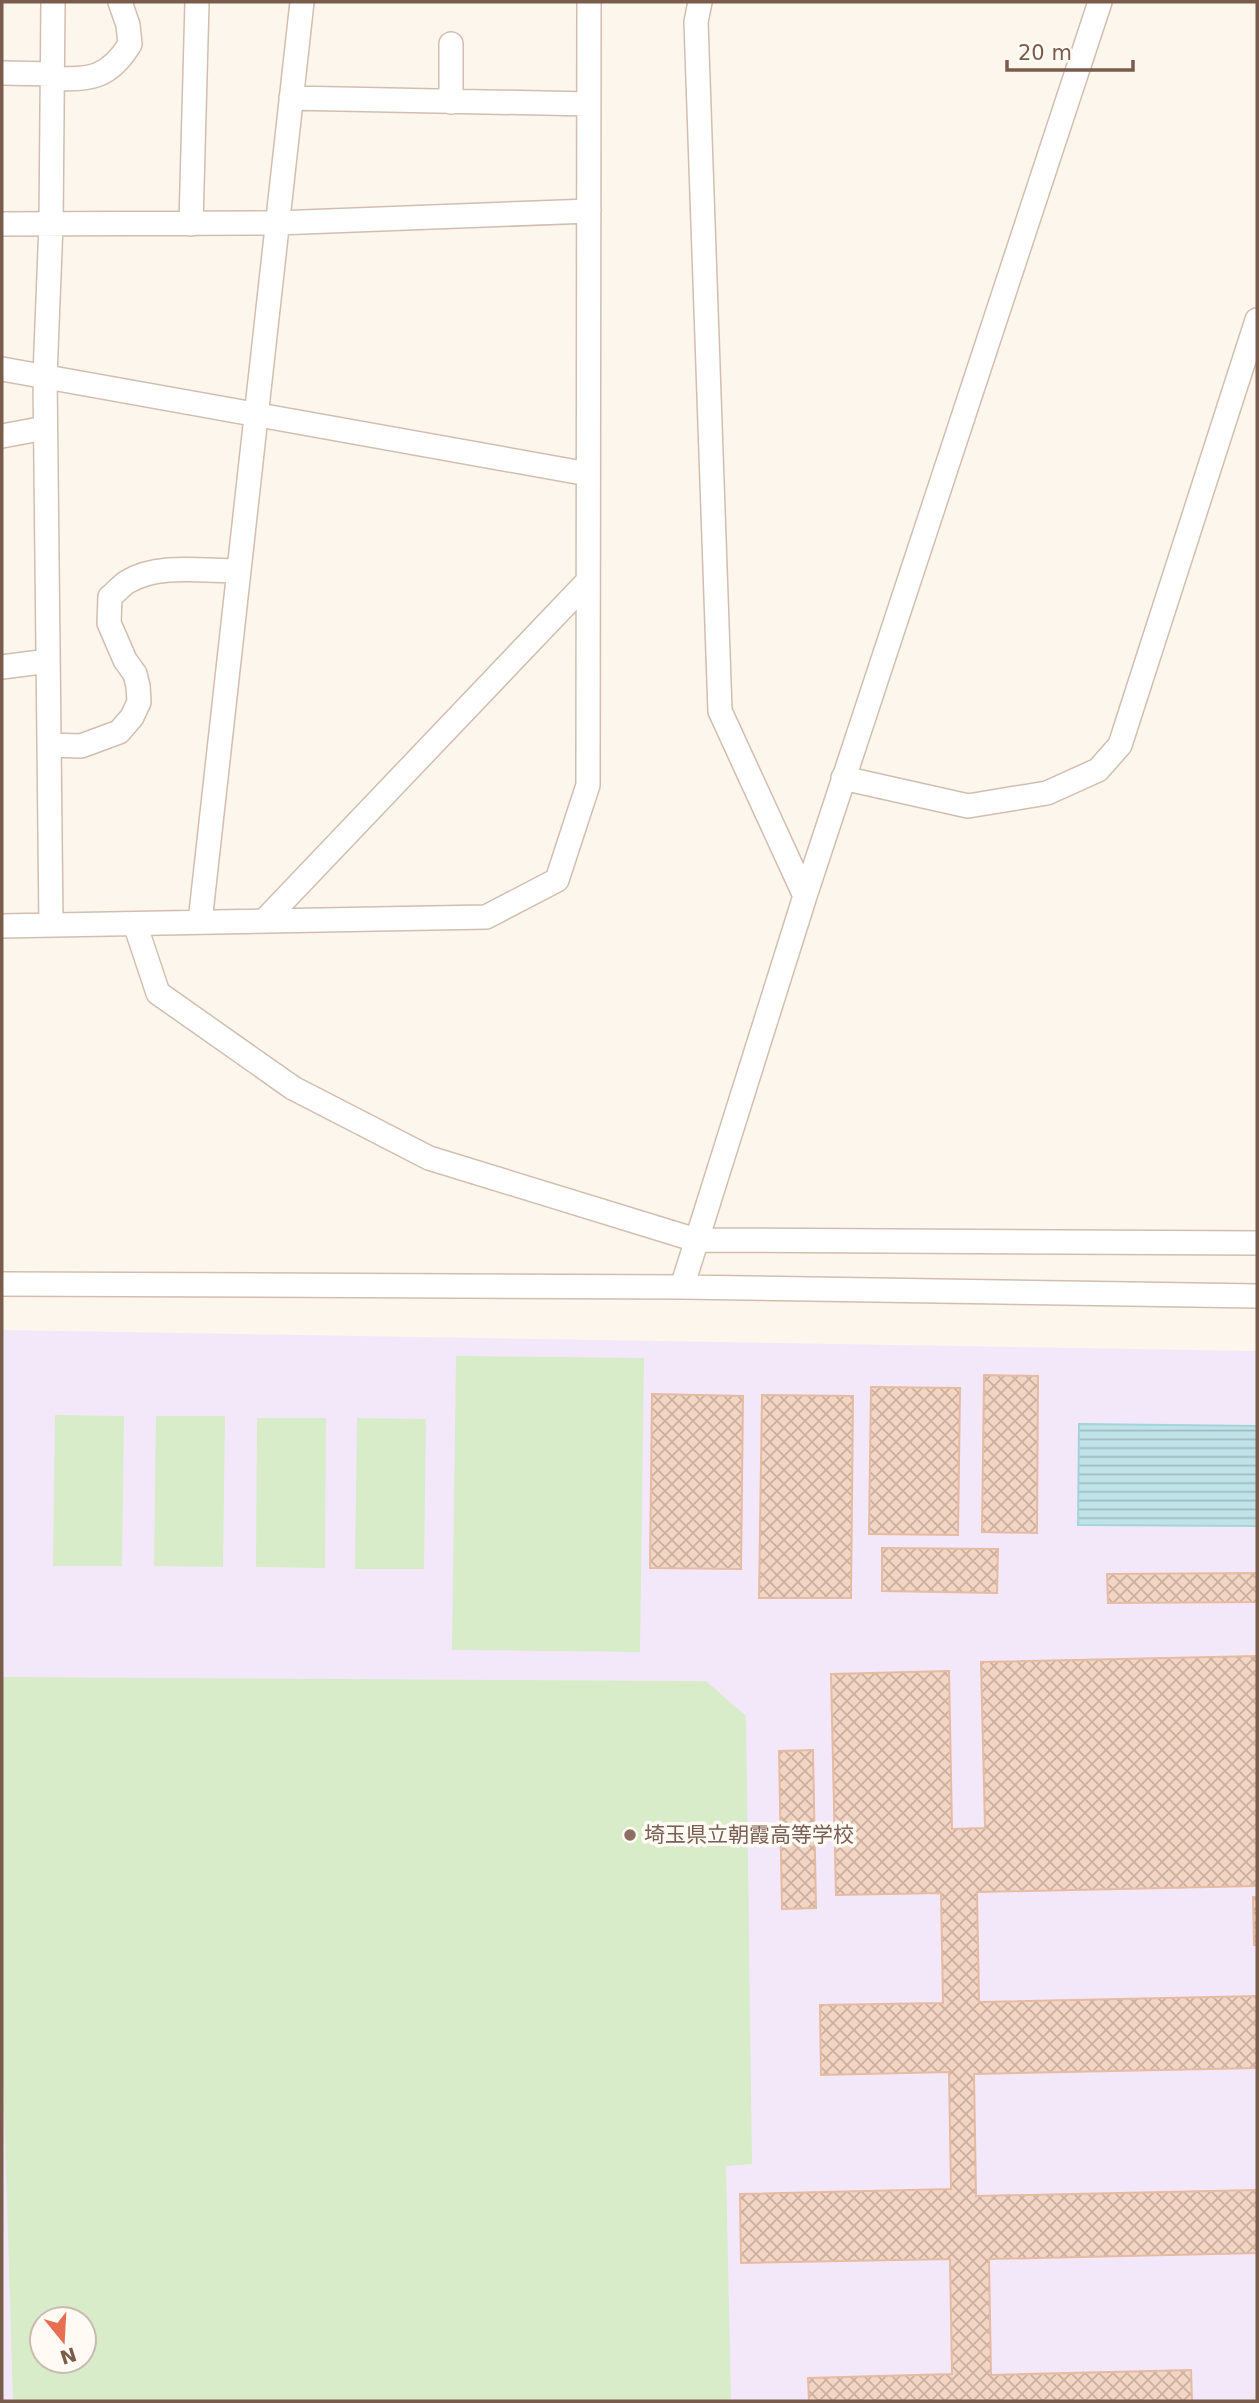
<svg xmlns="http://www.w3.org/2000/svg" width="1259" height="2403" font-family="'DejaVu Sans','Noto Sans JP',sans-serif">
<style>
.education{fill:#f3e8fa;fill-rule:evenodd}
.grass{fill:#d8ecc9;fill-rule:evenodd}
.water{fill:url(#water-rules);stroke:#a5d3da;stroke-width:2}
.building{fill:url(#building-cross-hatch);stroke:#e6bba3;stroke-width:2}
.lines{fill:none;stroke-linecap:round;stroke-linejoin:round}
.service-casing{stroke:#d1beb0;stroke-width:26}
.service{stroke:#fff;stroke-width:23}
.education-dot{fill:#8d6e63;stroke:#fffaf3;stroke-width:2.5}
.labels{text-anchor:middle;stroke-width:7;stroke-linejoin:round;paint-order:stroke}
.education-label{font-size:21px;fill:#785e54;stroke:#fffaf3;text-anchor:start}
</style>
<defs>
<pattern id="water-rules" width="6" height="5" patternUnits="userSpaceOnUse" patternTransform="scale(1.75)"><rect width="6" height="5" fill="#bfe3e8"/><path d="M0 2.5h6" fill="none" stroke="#a0bbbe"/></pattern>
<pattern id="building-cross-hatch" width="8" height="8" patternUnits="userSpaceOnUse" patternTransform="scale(1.75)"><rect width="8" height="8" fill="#f3d5c3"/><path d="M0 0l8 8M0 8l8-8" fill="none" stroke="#cab0a1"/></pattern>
</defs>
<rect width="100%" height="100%" fill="#fdf6ec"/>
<path class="education" d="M2,1330L1257,1351V2401H2ZM42,2319H84V2361H42Z"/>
<path class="grass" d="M456,1356L644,1358L640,1652L452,1650Z
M55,1415L124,1416L122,1566H53Z
M156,1416H225L223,1567L154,1566Z
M257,1418H326L325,1568L256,1567Z
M357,1418L426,1419L424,1569H355Z
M2,1677L706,1681L746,1716L752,2164L726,2166L731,2401H13L2,2039ZM84,2319V2361H42V2319Z"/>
<path class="water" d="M1079,1424L1257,1426V1526L1078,1525Z"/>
<path class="building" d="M984,1375L1038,1376L1037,1533L982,1532Z
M871,1387L960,1388L958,1535L869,1534Z
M652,1394L743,1396L741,1569L650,1568Z
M762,1395L853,1396L851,1598H759Z
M882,1548L998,1549L997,1593L882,1591Z
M1257,1573V1602L1108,1603L1107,1574Z
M1257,1656V1886L977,1892L979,2002L1257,1996V2068L974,2074L976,2196L1257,2190V2253L989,2259L991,2375L1191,2370L1192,2401H809L808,2378L952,2374L950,2259L741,2263L740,2194L951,2189L949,2072L821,2075L820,2005L943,2003L941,1893L836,1895L831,1674L949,1671L952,1829L985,1828L981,1662Z
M813,1750L816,1908L782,1909L779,1751Z
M1253,1897H1257V1945H1254Z"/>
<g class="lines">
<defs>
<path id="service" d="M700,2L696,22L720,711L805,896
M451,44V102
M2,73L53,74
M53,78C90,81 110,77 130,44L128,25L120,2
M291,98L589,104
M2,224L277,223L589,211
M191,224L197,2
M2,369L588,474
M2,436L45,428
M2,667L48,661
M49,745L81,746L119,732L132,717L139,702L138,686L135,674L125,660L109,623L110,597C116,592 121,586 127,582C158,563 204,571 238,571
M843,778L968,806L1047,793L1098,770L1120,745L1257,320
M264,921L588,581
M200,922L302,2
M135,924L158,993L293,1088L429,1158L696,1240L1257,1243
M51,925L45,376L51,224L53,2
M2,926L486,917L557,880L588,785L589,2
M2,1284L682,1287L1257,1296
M682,1287L805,896L1100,2"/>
</defs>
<use href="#service" class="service-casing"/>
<use href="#service" class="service"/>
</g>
<circle class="education-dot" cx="630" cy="1835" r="7"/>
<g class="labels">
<g class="education-label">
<text x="644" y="1842">埼玉県立朝霞高等学校</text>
</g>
</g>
<rect width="1259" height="2403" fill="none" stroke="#7a5c4d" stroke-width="7"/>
<g transform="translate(63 2340) rotate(162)"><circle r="33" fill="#fffaf3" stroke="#cabbb1" stroke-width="2"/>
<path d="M0-5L12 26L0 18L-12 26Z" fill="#e76f51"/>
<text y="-10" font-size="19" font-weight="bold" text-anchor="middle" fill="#7a5c4d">N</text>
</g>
<path d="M1007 60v10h126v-10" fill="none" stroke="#7a5c4d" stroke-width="3.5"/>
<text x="1018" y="60" font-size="21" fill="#7a5c4d" stroke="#fffaf3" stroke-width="5" paint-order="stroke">20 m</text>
</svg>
